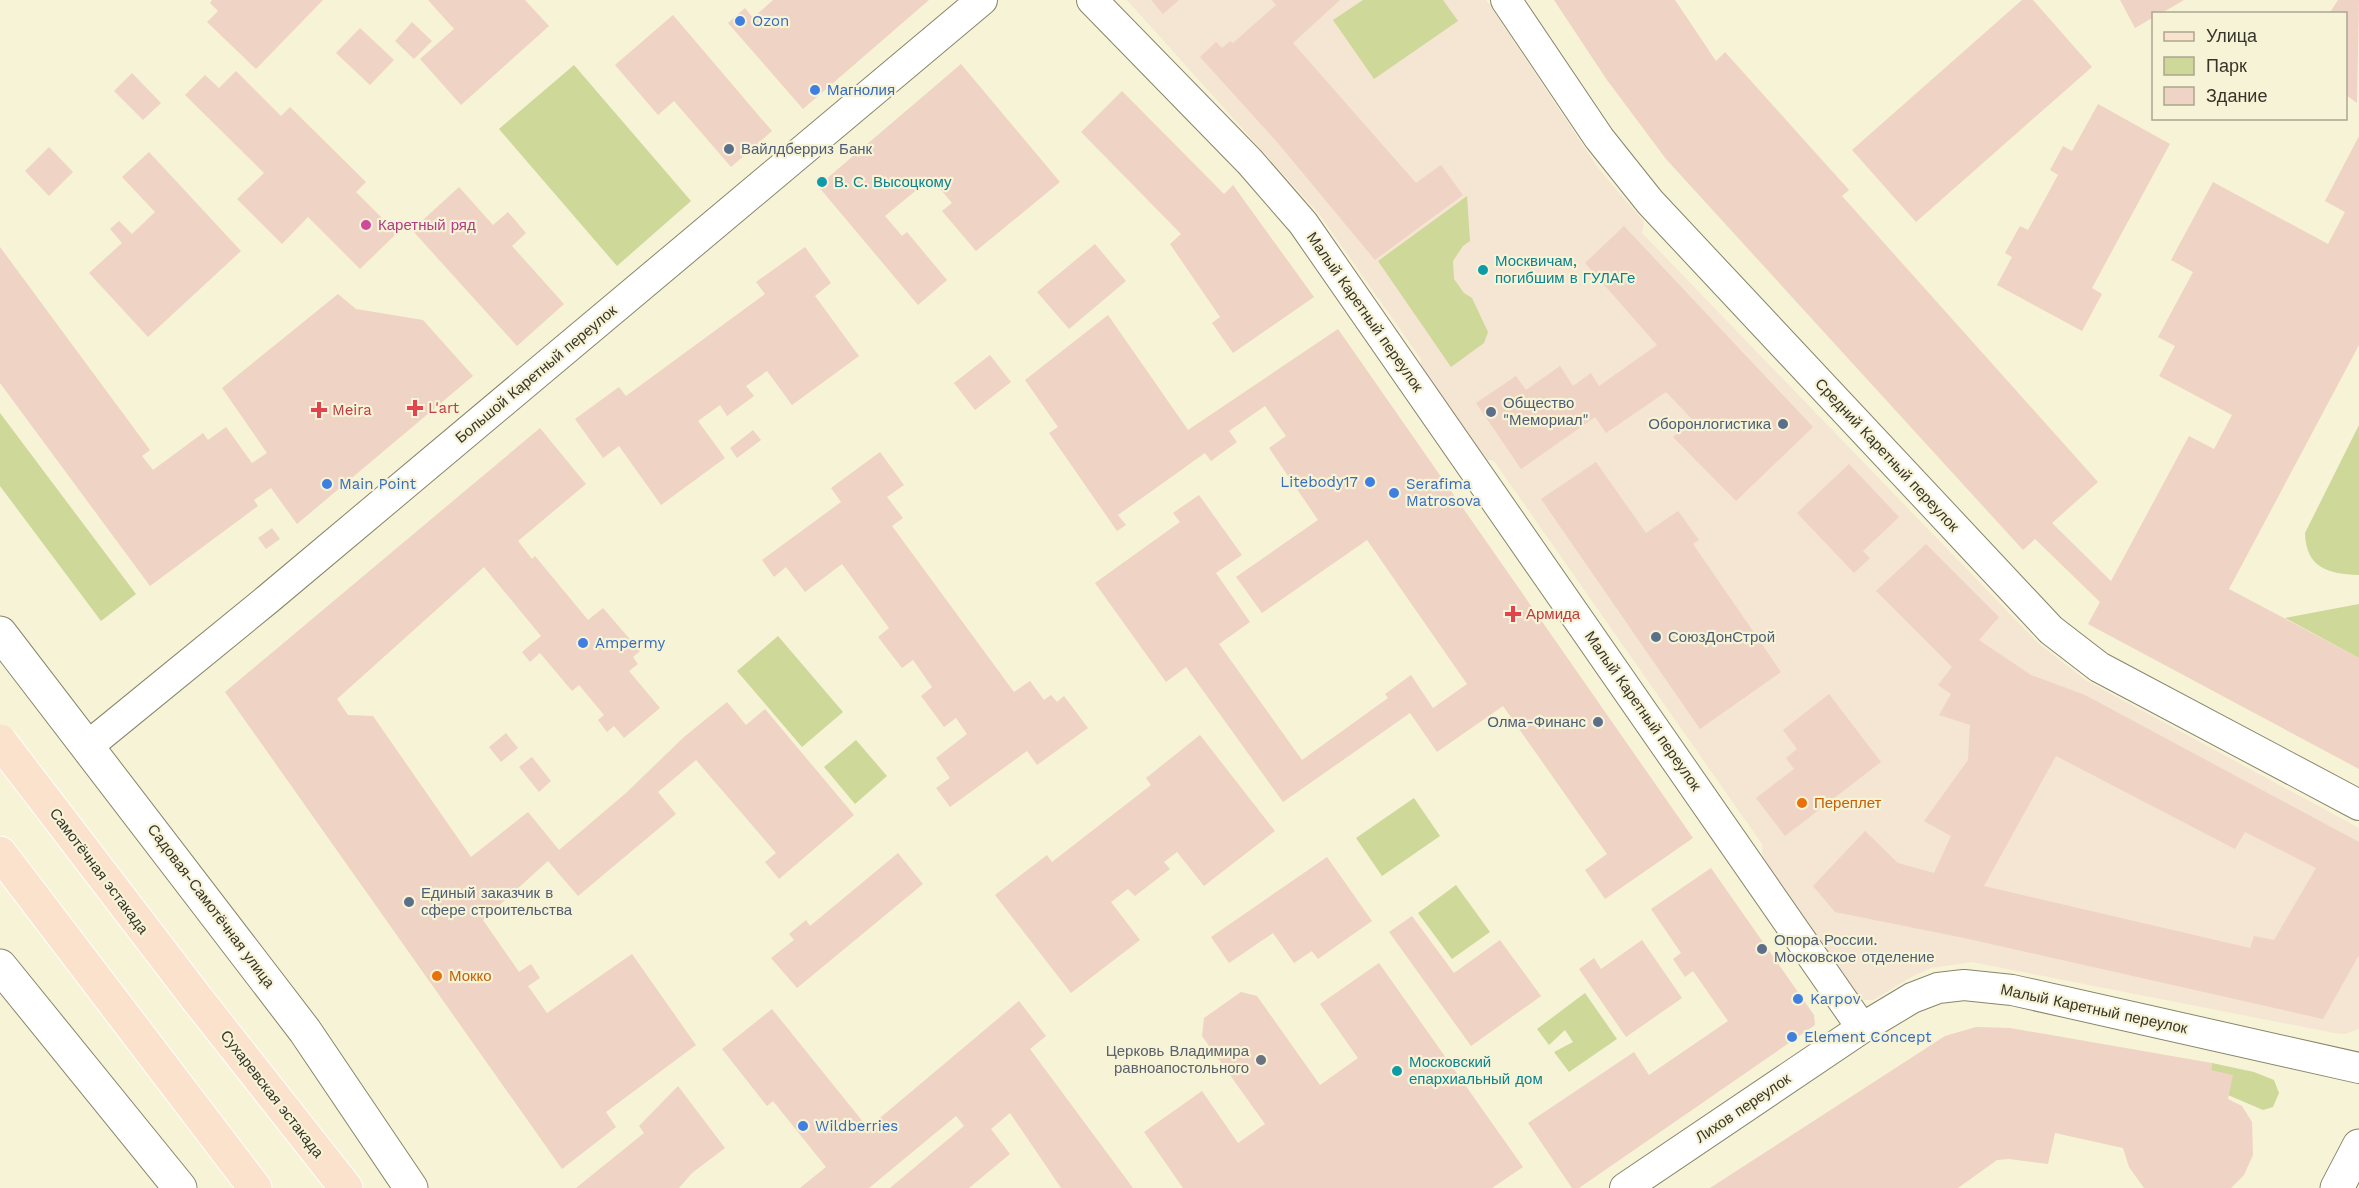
<svg xmlns="http://www.w3.org/2000/svg" width="2359" height="1188" font-family="'Work Sans',sans-serif">
<style>
.commercial{fill:#f5e5d3}
.green{fill:#ced899}
.building{fill:#efd3c4;fill-rule:evenodd}
.lines{fill:none;stroke-linecap:round;stroke-linejoin:round}
.minor-casing{stroke:#89856b;stroke-width:32}
.secondary-casing{stroke:#89856b;stroke-width:35}
.primary-casing{stroke:#fff;stroke-width:35}
.minor{stroke:#fff;stroke-width:30}
.secondary{stroke:#fff;stroke-width:33}
.primary{stroke:#fae2cc;stroke-width:33}
.primary-bridge-casing{stroke:#fff;stroke-width:35;stroke-linecap:butt}
.primary-bridge{stroke:#fae2cc;stroke-width:33}
.shop-dot{fill:#3f7fe0;stroke:#f7f3d6;stroke-width:2}
.service-dot{fill:#5c6f8a;stroke:#f7f3d6;stroke-width:2}
.culture-dot{fill:#0f9aa8;stroke:#f7f3d6;stroke-width:2}
.hotel-dot{fill:#d1479c;stroke:#f7f3d6;stroke-width:2}
.health-dot{fill:#e0444e;stroke:#f7f3d6;stroke-width:2}
.food-dot{fill:#e8710a;stroke:#f7f3d6;stroke-width:2}
.worship-dot{fill:#6b7280;stroke:#f7f3d6;stroke-width:2}
.labels{text-anchor:middle;stroke-width:4.5;stroke-linejoin:round;paint-order:stroke}
.shop-label{font-size:15px;fill:#366cbe;stroke:#f7f3d6;text-anchor:start}
.service-label{font-size:15px;fill:#4e5e75;stroke:#f7f3d6;text-anchor:start}
.culture-label{font-size:15px;fill:#0d838f;stroke:#f7f3d6;text-anchor:start}
.hotel-label{font-size:15px;fill:#b23c85;stroke:#f7f3d6;text-anchor:start}
.street-label{font-size:15px;fill:#37352a;stroke:#f7f3d6}
.health-label{font-size:15px;fill:#be3a42;stroke:#f7f3d6;text-anchor:start}
.food-label{font-size:15px;fill:#c56008;stroke:#f7f3d6;text-anchor:start}
.worship-label{font-size:15px;fill:#5b616d;stroke:#f7f3d6;text-anchor:end}
</style>
<rect width="100%" height="100%" fill="#f7f3d6"/>
<path class="commercial" d="M1127,0H1486L1598,168L1644,222L1642,233L2038,643L2087,681L2359,828V1029L2345,1034L2334,1033L1972,962L1931,968L1911,977L1873,1000H1863L1856,996L1763,863L1762,844L1494,461L1478,458L1421,376V359L1319,214Z"/>
<path class="green" d="M1363,0H1443L1458,21L1374,79L1333,20Z
M574,65L691,201L617,266L499,129Z
M1467,196L1470,241L1463,246L1453,261L1454,279L1464,293L1472,298L1488,332L1484,343L1451,367L1378,261Z
M0,413L136,594L101,621L0,486Z
M2359,425V575C2328,574 2306,568 2305,533Z
M2359,604V658L2285,618Z
M778,636L843,712L802,747L737,671Z
M856,740L887,776L855,804L824,767Z
M1414,798L1440,836L1382,876L1356,838Z
M1456,885L1490,932L1452,959L1418,913Z
M1585,993L1617,1039L1569,1072L1554,1052L1573,1042L1565,1030L1549,1045L1537,1029Z
M2212,1063L2254,1072L2274,1080L2279,1093L2273,1107L2263,1110L2228,1095L2211,1070Z"/>
<path class="building" d="M212,0H323L256,69L207,22L218,11L210,3Z
M428,0H525L549,26L461,105L420,59L454,29Z
M773,0H929L803,109L728,23L745,8L753,18Z
M1151,0H1179L1163,14Z
M1272,0H1340L1293,43L1416,183L1441,165L1463,195L1375,260L1277,142L1200,57L1216,42L1222,48L1230,41L1233,43L1276,5Z
M1554,0H1675L1716,61L1725,52L1849,190L1842,196L2098,482L2052,523L2111,581L2189,436L2214,449L2232,415L2159,376L2175,346L2158,337L2193,272L2171,260L2213,182L2328,244L2345,212L2325,201L2359,136V345L2229,589L2359,658V769L2088,624L2100,602L2035,539L2023,550L1666,159L1607,80Z
M2022,0H2033L2092,67L1916,222L1852,150Z
M2120,0H2184L2160,14H2154V17L2135,28Z
M2338,0H2359L2357,103L2346,95V14H2329Z
M673,15L772,131L731,167L674,101L658,115L615,65Z
M412,22L432,41L414,59L395,41Z
M360,28L394,60L370,85L336,53Z
M961,64L1060,182L976,251L942,211L952,203L931,178L885,216L902,236L907,232L947,280L918,305L818,186Z
M236,71L281,116L290,107L366,182L356,192L397,233L360,269L308,217L282,244L237,199L264,173L185,95L205,75L219,88Z
M132,73L161,103L143,120L114,91Z
M1122,91L1224,194L1233,185L1314,297L1233,353L1212,323L1220,317L1170,244L1181,234L1081,132Z
M2098,104L2170,144L2092,288L2102,294L2082,331L1997,285L2012,257L2005,253L2020,226L2028,230L2058,175L2050,170L2063,146L2072,151Z
M49,147L73,172L49,196L25,171Z
M149,152L241,251L148,337L89,273L122,243L110,229L119,221L132,234L155,212L122,177Z
M459,187L493,225L508,212L526,233L512,246L564,304L517,346L412,230Z
M1624,226L1813,427L1736,501L1673,437L1692,419L1666,392L1606,433L1595,417L1521,469L1476,403L1516,376L1526,390L1560,366L1573,386L1591,373L1599,386L1657,345L1585,263Z
M1095,244L1126,281L1069,329L1037,292Z
M0,247L150,450L142,456L153,470L203,433L208,440L226,427L252,463L267,453L222,388L338,294L356,309L423,320L473,376L297,524L271,488L254,500L258,506L150,586L0,383Z
M805,247L831,283L815,296L859,356L792,405L767,371L746,386L754,396L727,416L720,405L698,421L725,458L661,505L619,446L603,458L575,419L619,387L626,396L765,294L756,282Z
M1108,315L1188,430L1338,329L1693,838L1605,899L1585,870L1607,854L1503,706L1437,752L1410,713L1283,802L1186,667L1166,682L1095,583L1180,522L1173,513L1199,495L1242,555L1216,573L1250,622L1219,644L1302,760L1388,698L1385,694L1411,675L1433,708L1467,684L1367,540L1262,613L1236,577L1318,520L1269,448L1286,436L1265,406L1229,431L1237,442L1211,461L1205,453L1118,515L1126,525L1117,531L1049,433L1058,427L1025,380Z
M990,355L1011,382L975,410L954,383Z
M540,428L586,484L518,541L532,559L535,556L588,620L603,608L640,651L633,657L638,664L629,671L660,708L624,738L614,726L607,732L598,720L604,715L579,685L572,691L540,653L530,662L522,652L541,636L484,567L337,699L348,715L373,716L471,857L528,812L559,850L626,793L684,737L727,702L746,725L765,709L854,815L779,879L765,862L776,853L696,760L658,792L676,814L578,896L548,861L483,920L519,972L531,964L540,978L528,986L547,1013L632,954L696,1045L606,1112L616,1127L562,1169L225,692Z
M753,430L761,440L737,458L730,448Z
M880,452L904,485L887,497L903,518L892,526L1014,692L1030,681L1044,700L1051,695L1057,702L1064,696L1088,728L1037,765L1027,751L950,807L936,788L950,778L936,758L967,734L956,718L944,727L921,696L932,687L913,660L902,668L878,637L889,628L842,564L805,592L786,567L774,577L762,560L841,502L831,488Z
M1596,462L1646,533L1678,511L1699,540L1693,544L1781,672L1700,729L1541,499Z
M1849,464L1899,517L1863,551L1870,558L1854,573L1797,513Z
M272,528L280,539L266,549L258,538Z
M1926,544L1999,617L1979,640L2031,675L2085,695L2359,842V955L2323,1019L1964,938L1835,912L1813,886L1865,831L1898,863L1934,873L1951,836L1924,821L1968,760L1970,725L1939,715L1951,694L1938,685L1952,667L1876,591ZM2056,756L2235,849L2245,832L2316,868L2274,940L2254,936L2250,948L1984,886Z
M1829,694L1881,762L1785,836L1756,798L1794,769L1786,758L1797,749L1783,730Z
M506,733L518,748L501,762L489,747Z
M1200,735L1275,831L1204,886L1177,852L1164,862L1170,869L1135,896L1128,889L1111,902L1140,940L1071,993L995,895L1047,855L1052,862L1151,785L1146,778Z
M532,757L551,781L539,792L519,767Z
M898,853L923,884L797,988L771,958L794,940L789,934L806,920L810,926Z
M1327,857L1372,921L1318,959L1312,951L1294,963L1273,933L1229,963L1211,937Z
M1711,868L1814,1015L1815,1025L1579,1188H1572L1528,1123L1634,1052L1649,1075L1728,1021L1693,971L1685,977L1673,959L1681,953L1651,909Z
M1412,916L1454,973L1500,940L1541,996L1471,1046L1389,932Z
M1642,940L1682,998L1626,1037L1579,969L1594,958L1601,969Z
M1379,963L1523,1167L1492,1188H1183L1144,1132L1202,1091L1238,1143L1265,1124L1202,1036L1204,1018L1241,992L1257,996L1320,1085L1358,1058L1320,1004Z
M1019,1001L1046,1036L1030,1049L1133,1188H1061L1010,1113L991,1129L1010,1154L969,1188H890L964,1126L956,1116L869,1188H800L826,1167L773,1101L767,1106L722,1049L772,1009L868,1128Z
M1976,1027L2010,1028L2212,1063L2211,1070L2233,1075L2228,1099L2242,1106L2252,1122L2253,1155L2244,1175L2231,1188H2144L2129,1167L2123,1148L2055,1133L2048,1164L2009,1159L1997,1160L1958,1188H1710L1945,1036Z
M678,1086L725,1148L692,1173L679,1188H576L644,1133L639,1126Z"/>
<g class="lines">
<defs>
<path id="minor" d="M1092,0L1250,162L1303,223L1862,1028
M1506,0L1599,138L1650,202L2051,630L2099,667L2359,805
M88,746L268,599L982,0
M1625,1188L1862,1028L1912,998L1938,988L1964,985L2012,990L2359,1068"/>
<path id="secondary" d="M0,633L305,1031L411,1188
M0,966L180,1188
M2337,1188L2359,1146"/>
<path id="primary" d="M0,853L255,1188
M198,1000L346,1188"/>
</defs>
<use href="#minor" class="minor-casing"/>
<use href="#secondary" class="secondary-casing"/>
<use href="#primary" class="primary-casing"/>
<use href="#minor" class="minor"/>
<use href="#secondary" class="secondary"/>
<use href="#primary" class="primary"/>
<defs>
<path id="primary-bridge" d="M0,741L198,1000"/>
</defs>
<use href="#primary-bridge" class="primary-bridge-casing"/>
<use href="#primary-bridge" class="primary-bridge"/>
</g>
<g class="shop-dot">
<circle cx="740" cy="21" r="6"/>
<circle cx="815" cy="90" r="6"/>
<circle cx="1370" cy="482" r="6"/>
<circle cx="327" cy="484" r="6"/>
<circle cx="1394" cy="493" r="6"/>
<circle cx="583" cy="643" r="6"/>
<circle cx="1798" cy="999" r="6"/>
<circle cx="1792" cy="1037" r="6"/>
<circle cx="803" cy="1126" r="6"/>
</g>
<g class="service-dot">
<circle cx="729" cy="149" r="6"/>
<circle cx="1491" cy="412" r="6"/>
<circle cx="1783" cy="424" r="6"/>
<circle cx="1656" cy="637" r="6"/>
<circle cx="1598" cy="722" r="6"/>
<circle cx="409" cy="902" r="6"/>
<circle cx="1762" cy="949" r="6"/>
</g>
<g class="culture-dot">
<circle cx="822" cy="182" r="6"/>
<circle cx="1483" cy="270" r="6"/>
<circle cx="1397" cy="1071" r="6"/>
</g>
<circle class="hotel-dot" cx="366" cy="225" r="6"/>
<g class="health-dot">
<path d="M412 399h6v6h6v6h-6v6h-6v-6h-6v-6h6z"/>
<path d="M316 401h6v6h6v6h-6v6h-6v-6h-6v-6h6z"/>
<path d="M1510 605h6v6h6v6h-6v6h-6v-6h-6v-6h6z"/>
</g>
<g class="food-dot">
<circle cx="1802" cy="803" r="6"/>
<circle cx="437" cy="976" r="6"/>
</g>
<circle class="worship-dot" cx="1261" cy="1060" r="6"/>
<g class="labels">
<g class="shop-label">
<text x="752" y="26">Ozon</text>
<text x="827" y="95">Магнолия</text>
<text x="1358" y="487" text-anchor="end">Litebody17</text>
<text x="339" y="489">Main Point</text>
<text x="1406" y="489">Serafima<tspan x="1406" dy="17">Matrosova</tspan></text>
<text x="595" y="648">Ampermy</text>
<text x="1810" y="1004">Karpov</text>
<text x="1804" y="1042">Element Concept</text>
<text x="815" y="1131">Wildberries</text>
</g>
<g class="service-label">
<text x="741" y="154">Вайлдберриз Банк</text>
<text x="1503" y="408">Общество<tspan x="1503" dy="17">"Мемориал"</tspan></text>
<text x="1771" y="429" text-anchor="end">Оборонлогистика</text>
<text x="1668" y="642">СоюзДонСтрой</text>
<text x="1586" y="727" text-anchor="end">Олма-Финанс</text>
<text x="421" y="898">Единый заказчик в<tspan x="421" dy="17">сфере строительства</tspan></text>
<text x="1774" y="945">Опора России.<tspan x="1774" dy="17">Московское отделение</tspan></text>
</g>
<g class="culture-label">
<text x="834" y="187">В. С. Высоцкому</text>
<text x="1495" y="266">Москвичам,<tspan x="1495" dy="17">погибшим в ГУЛАГе</tspan></text>
<text x="1409" y="1067">Московский<tspan x="1409" dy="17">епархиальный дом</tspan></text>
</g>
<g class="hotel-label">
<text x="378" y="230">Каретный ряд</text>
</g>
<g class="street-label">
<text transform="translate(1365 312) rotate(55)" y="5">Малый Каретный переулок</text>
<text transform="translate(536 374) rotate(-40)" y="5">Большой Каретный переулок</text>
<text transform="translate(1887 455) rotate(47)" y="5">Средний Каретный переулок</text>
<text transform="translate(1643 711) rotate(55)" y="5">Малый Каретный переулок</text>
<text transform="translate(99 871) rotate(53)" y="5">Самотёчная эстакада</text>
<text transform="translate(211 906) rotate(53)" y="5">Садовая-Самотёчная улица</text>
<text transform="translate(2094 1009) rotate(12)" y="5">Малый Каретный переулок</text>
<text transform="translate(272 1094) rotate(52)" y="5">Сухаревская эстакада</text>
<text transform="translate(1743 1108) rotate(-34)" y="5">Лихов переулок</text>
</g>
<g class="health-label">
<text x="428" y="413">L'art</text>
<text x="332" y="415">Meira</text>
<text x="1526" y="619">Армида</text>
</g>
<g class="food-label">
<text x="1814" y="808">Переплет</text>
<text x="449" y="981">Мокко</text>
</g>
<g class="worship-label">
<text x="1249" y="1056">Церковь Владимира<tspan x="1249" dy="17">равноапостольного</tspan></text>
</g>
</g>
<rect x="2152" y="12" width="195" height="108" fill="#f7f3d6" stroke="#aaa791" stroke-width="1.5"/>
<rect x="2164" y="32" width="30" height="9" fill="#fae2cc" stroke="#aaa791" stroke-width="1.5"/>
<text x="2206" y="42" font-size="18" fill="#37352a">Улица</text>
<rect x="2164" y="57" width="30" height="18" fill="#ced899" stroke="#aaa791" stroke-width="1.5"/>
<text x="2206" y="72" font-size="18" fill="#37352a">Парк</text>
<rect x="2164" y="87" width="30" height="18" fill="#efd3c4" stroke="#aaa791" stroke-width="1.5"/>
<text x="2206" y="102" font-size="18" fill="#37352a">Здание</text>
</svg>
